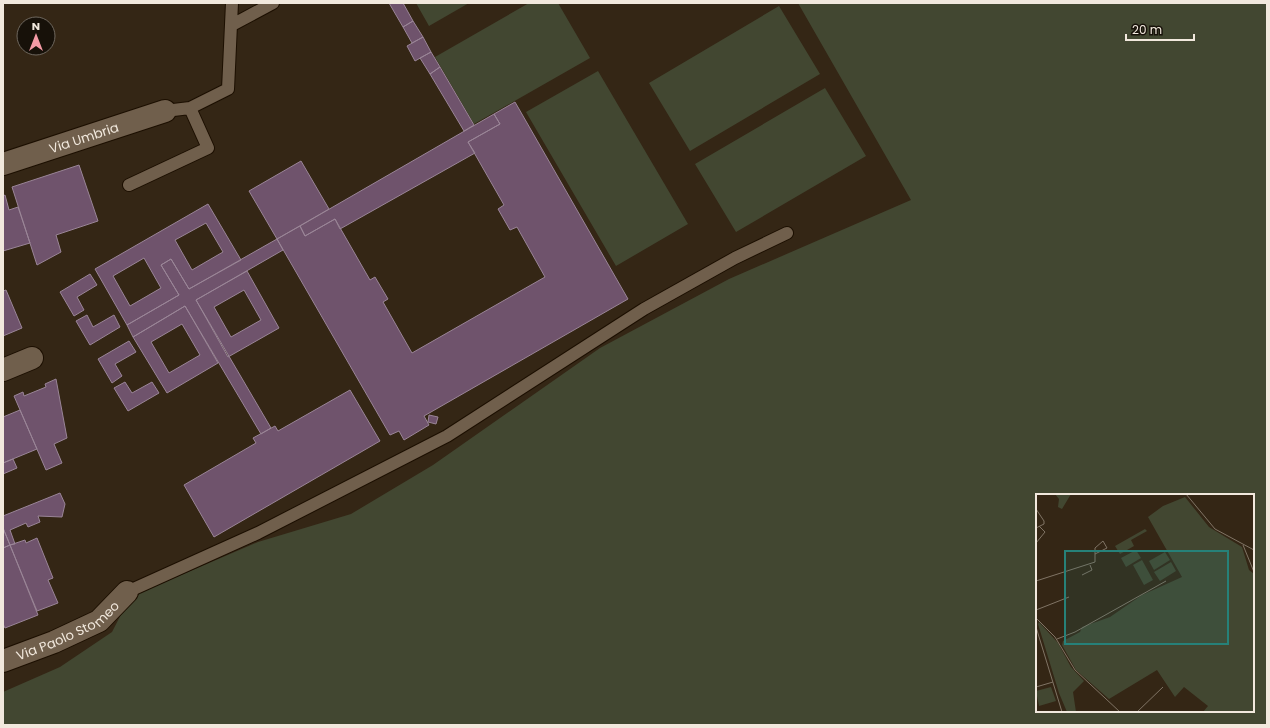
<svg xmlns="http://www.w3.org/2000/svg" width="1270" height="728" font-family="Poppins,sans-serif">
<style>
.green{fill:#424731;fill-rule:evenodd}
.building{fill:#6f536c;stroke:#9a8597;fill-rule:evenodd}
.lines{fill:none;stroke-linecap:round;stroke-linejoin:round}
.lane-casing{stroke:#1c0f01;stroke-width:14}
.street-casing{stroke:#1c0f01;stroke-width:24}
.lane{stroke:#705f4c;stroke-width:12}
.street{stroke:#705f4c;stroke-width:22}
.labels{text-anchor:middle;stroke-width:3;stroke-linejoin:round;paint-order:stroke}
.street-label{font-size:13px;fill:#f1e8dd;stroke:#171109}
.inset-road{fill:none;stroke:#807465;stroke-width:1}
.view{fill:#268179;fill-opacity:0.15;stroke:#268179;stroke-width:2}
.inset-edge{fill:none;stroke:#f1e8dd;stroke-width:2}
</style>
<rect width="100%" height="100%" fill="#342615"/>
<path class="green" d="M416,3H469L429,26Z
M529,3H558L590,58L474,124L435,57Z
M798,3H1267V725H3V692L60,667L112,632L130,597L258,542L351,514L433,465L600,348L729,279L911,200ZM1037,495H1253V711H1037Z
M779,6L820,74L690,151L649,83Z
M598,71L688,224L616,266L526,112Z
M825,88L866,156L736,232L695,164Z"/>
<path class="building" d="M389,3H403L413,21L403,27Z
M413,21L423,37L412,43L403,27Z
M423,37L431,52L415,61L407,46Z
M431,52L440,67L430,74L420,58Z
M440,67L474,125L464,131L430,74Z
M515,102L628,299L424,416L429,425L404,440L399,431L390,435L277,239L300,226L305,236L335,219L370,280L375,277L388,299L383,302L412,353L545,277L517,227L510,230L498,209L504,205L468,142L500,124L494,114Z
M494,114L500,124L468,142L475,153L340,229L335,219L305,236L300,226Z
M301,161L329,209L277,239L249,191Z
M79,165L98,221L56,235L61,252L37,265L12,187Z
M5,195L9,210L18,207L30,243L3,251V196Z
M208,204L241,260L189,289L171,259L161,265L179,295L127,325L95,269ZM206,223L223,252L192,270L175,240ZM144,258L161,288L130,306L113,276Z
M277,239L283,250L196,300L271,428L261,434L185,306L133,337L127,325L179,295L161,265L171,259L189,289Z
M247,271L279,328L228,357L196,300ZM244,290L261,320L231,337L214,307Z
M90,274L97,285L77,297L84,310L74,316L60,292Z
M6,290L22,328L3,336V291Z
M185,306L218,363L167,393L133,337ZM182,324L200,355L169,373L151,342Z
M87,315L93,327L114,315L120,327L90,345L76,321Z
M129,341L136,352L115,364L122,376L112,383L98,359Z
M56,379L67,438L54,444L62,463L46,470L14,396L23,392L24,396L46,387L45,384Z
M125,382L132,393L152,382L159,393L128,411L114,388Z
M350,390L380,441L214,537L184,485L256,443L253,438L275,426L278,431Z
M20,410L37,449L3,463V417Z
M429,415L438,417L436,424L428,422Z
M13,459L17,468L3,474V463Z
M60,493L65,504L62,517L38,516L40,522L28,527L26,523L10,530L15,544L10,545L3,528V516Z
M3,528L10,545L3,548Z
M37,538L53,578L48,580L58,603L37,611L10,545L25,540L26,543Z
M10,545L38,615L5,628L3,624V548Z"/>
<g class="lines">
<defs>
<path id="lane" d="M232,25L273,3
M165,111L190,108L228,89L232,3
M129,185L208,148L190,108
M127,592L258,533L447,436L644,309L735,258L787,233"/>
<g id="street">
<path id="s1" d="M3,164L165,111"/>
<path d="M3,370L32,358"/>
<path id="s2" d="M3,661L54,642L99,621L127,592"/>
</g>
</defs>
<use href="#lane" class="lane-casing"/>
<use href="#street" class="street-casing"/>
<use href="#lane" class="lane"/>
<use href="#street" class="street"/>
</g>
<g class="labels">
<g class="street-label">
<text dy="5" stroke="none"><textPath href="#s1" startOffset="85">Via Umbria</textPath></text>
<text dy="5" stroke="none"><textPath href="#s2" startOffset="72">Via Paolo Stomeo</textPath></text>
</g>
</g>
<g transform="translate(1036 494)">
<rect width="218" height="218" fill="#342615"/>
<path d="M19,0H35L26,15L22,13L23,5ZM149,3L173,33L206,53L213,76L218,80V218H167L172,212L148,193L139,203L121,176L73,205L40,176L26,151L27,147L44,138L46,133L74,123L106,101L146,83L112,23L127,12ZM109,35L111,37L95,46L98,52L84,60L79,52ZM100,56L105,64L90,73L85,64ZM129,58L134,66L118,76L113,67ZM106,66L117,86L108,91L97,71ZM135,68L140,77L124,87L118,78ZM3,128L22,149L35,173L48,187L37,198L40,218H31L23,199L2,130ZM15,193L20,207L3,212L0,197Z" fill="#424731"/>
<path class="inset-road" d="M150,0L179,35L218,56M0,15L8,27V30L0,34M0,49L9,38L3,32M207,51L218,78M46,81L56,76L54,71M0,87L59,68V54L67,47L71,54L59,60M0,116L33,103M0,124L19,143L39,176L84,218M0,133L26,218M21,145L39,138L130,87M0,193L17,188M101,218L127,193"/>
<path class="view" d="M29,57H192V150H29Z"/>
<rect width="218" height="218" class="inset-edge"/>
</g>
<rect width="1270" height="728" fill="none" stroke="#f1e8dd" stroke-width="8"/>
<g transform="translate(36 36)"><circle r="19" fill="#171109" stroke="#6e675e"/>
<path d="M0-3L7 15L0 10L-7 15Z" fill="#f49aa5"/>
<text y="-6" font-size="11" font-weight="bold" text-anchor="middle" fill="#f1e8dd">N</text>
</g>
<path d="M1126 34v6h68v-6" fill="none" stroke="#f1e8dd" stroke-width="2"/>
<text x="1132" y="34" font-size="12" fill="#f1e8dd" stroke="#171109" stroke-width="3" paint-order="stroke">20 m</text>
</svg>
